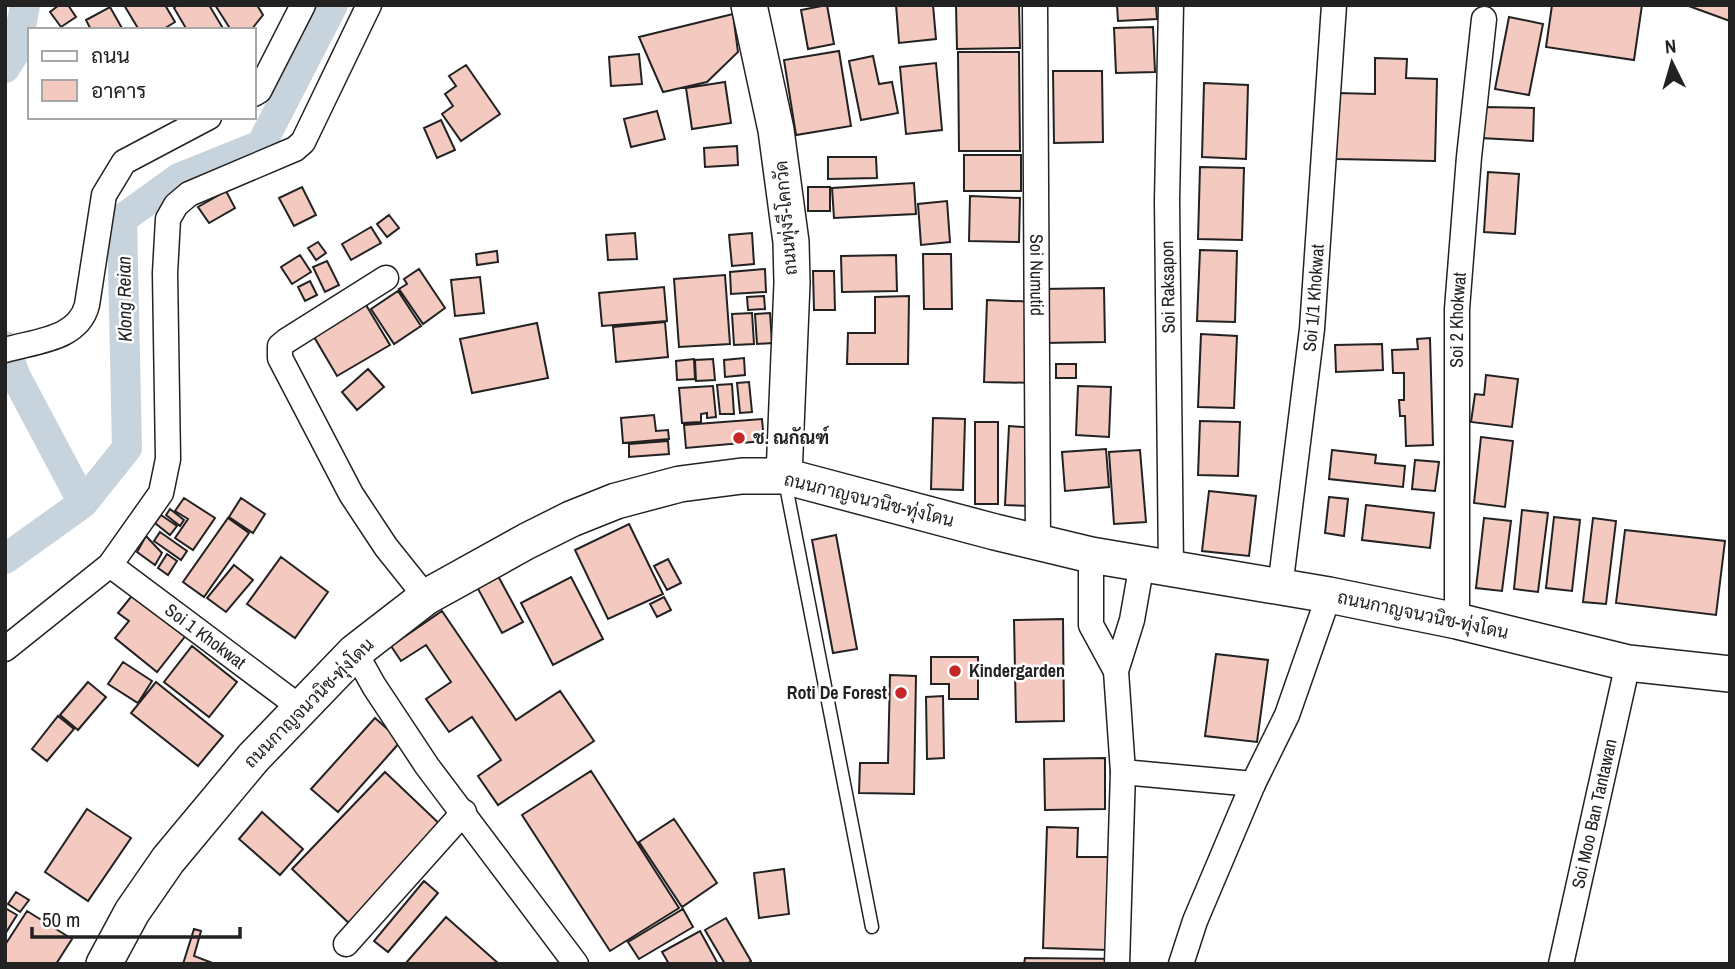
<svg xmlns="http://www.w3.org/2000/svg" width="1735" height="969" font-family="'Archivo Narrow',Sarabun,sans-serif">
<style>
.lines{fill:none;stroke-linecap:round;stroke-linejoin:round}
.canal{stroke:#c7d3dd;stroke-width:30}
.building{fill:#f3c9c0;stroke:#222;stroke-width:2}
.lane-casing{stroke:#222;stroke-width:15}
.street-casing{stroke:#222;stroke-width:27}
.secondary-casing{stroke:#222;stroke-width:38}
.lane{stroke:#fff;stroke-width:12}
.street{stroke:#fff;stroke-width:24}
.secondary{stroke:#fff;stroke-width:35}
.poi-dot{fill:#c62828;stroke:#fff;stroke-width:2.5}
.labels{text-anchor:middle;stroke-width:5;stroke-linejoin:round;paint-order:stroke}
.street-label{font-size:18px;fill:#222;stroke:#fff}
.poi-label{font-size:18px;font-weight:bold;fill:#222;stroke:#fff;text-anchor:start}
.water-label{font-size:19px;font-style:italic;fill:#222;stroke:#fff}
</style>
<rect width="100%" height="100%" fill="#fff"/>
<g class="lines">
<path class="canal" d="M5,68L17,49L25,5
M5,346L15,375L83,503
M5,559L83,503L127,448L122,219L179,178L261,145L333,5"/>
</g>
<path class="building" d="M59,5H68L76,17L61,27L50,12Z
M124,5H165L175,22L162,30H139Z
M177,5H209L224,30H187L174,8Z
M215,5H257L263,15L251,30H231Z
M827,5L834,44L808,49L801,10Z
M896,5H933L936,39L899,43Z
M956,5H1019L1020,48L957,49Z
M1117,5H1156L1157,19L1118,21Z
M1552,5H1642L1634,60L1546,47Z
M1686,5H1730V21Z
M110,7L123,30H91L86,20Z
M733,14L738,52L707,82L663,92L639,37Z
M1509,17L1543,24L1529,95L1495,89Z
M1153,27L1155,72L1116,73L1114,28Z
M839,51L851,126L796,135L784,60Z
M958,52H1019L1020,151H959Z
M639,54L642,84L611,86L609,57Z
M873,56L879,84L892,82L898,113L861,120L849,61Z
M1375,58L1407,59L1406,78L1437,79L1435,161L1336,159L1338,93L1375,94Z
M936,63L942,130L906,134L900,67Z
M466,65L500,114L461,141L442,114L453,106L445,94L456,86L449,76Z
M1053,71H1102L1103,142L1054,143Z
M725,82L731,123L692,129L686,88Z
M1204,83L1248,85L1246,159L1202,157Z
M1483,107L1534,108L1533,141L1481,138Z
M657,111L665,139L631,147L624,119Z
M441,120L455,150L437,158L424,128Z
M737,146L738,165L705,167L704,148Z
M964,155H1021V191H964Z
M828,157H876L877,178L828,179Z
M1200,167L1244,168L1242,240L1198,239Z
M1488,172L1519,174L1515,234L1484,232Z
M914,183L916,214L834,218L832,188Z
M302,187L316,215L294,226L279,198Z
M808,187H830V211H808Z
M226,191L235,208L209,223L198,207Z
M970,196L1020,198L1019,242L969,241Z
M947,201L950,242L921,245L918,204Z
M389,215L399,228L387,237L377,224Z
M371,227L381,243L351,260L342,244Z
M635,233L637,259L608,260L606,235Z
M752,233L754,264L732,266L729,235Z
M318,242L326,253L316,260L308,248Z
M1200,250L1237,251L1235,322L1197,321Z
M497,251L498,262L477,265L476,254Z
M923,254H951L952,309H924Z
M300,255L311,272L292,284L281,267Z
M896,255L897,291L842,292L841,256Z
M327,261L339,285L325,292L313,267Z
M419,269L445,308L423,324L399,289L407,284L404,279Z
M765,269L766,292L731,294L730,272Z
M813,271H834L835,310H814Z
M725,275L730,344L679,347L674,279Z
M480,277L484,313L455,316L451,280Z
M310,281L317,295L305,301L298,287Z
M664,287L667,321L602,326L599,293Z
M1104,288L1105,342L1043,343L1042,289Z
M398,291L421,326L394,344L371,309Z
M764,296L765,309L748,310L747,297Z
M909,296L908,364H847L848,333H875V297Z
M363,300L390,345L337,376L310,330Z
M987,300L1040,302L1037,383L984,382Z
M752,313L754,344L734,345L732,314Z
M770,313L772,343L757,344L755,314Z
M665,322L668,357L616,362L613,327Z
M537,323L548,378L472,393L460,339Z
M1201,334L1237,336L1234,408L1198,407Z
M1430,338L1433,445L1406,446L1405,416H1400L1399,400H1404V373H1393L1392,350L1418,349L1417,339Z
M1382,344L1383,370L1336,372L1335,345Z
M744,358L745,375L725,377L724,360Z
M694,359L695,379L677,380L676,361Z
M713,359L715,380L696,381L695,360Z
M1056,364H1076V378H1056Z
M368,369L384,387L357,410L342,392Z
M1486,375L1518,379L1512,427L1471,422L1475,394L1484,395Z
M749,382L752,412L740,413L737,383Z
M732,384L734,414H720L717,385Z
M713,386L716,417L707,418V413L701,414V422L682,423L679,388Z
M1078,386L1111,387L1109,437L1076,435Z
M654,415L656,431L668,430L669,439L623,443L621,418Z
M933,418L965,419L963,490L931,489Z
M762,419L764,441L686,448L684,425Z
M1200,421L1240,422L1238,476L1198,475Z
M975,422H998V504H975Z
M1009,426L1036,428L1032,506L1005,505Z
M1481,437L1513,441L1505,507L1474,503Z
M668,441L669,454L629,457V444Z
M1106,449L1109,487L1065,491L1062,452Z
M1140,450L1146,522L1114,524L1109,452Z
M1332,450L1376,455L1375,463L1405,466L1403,487L1329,479Z
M1415,460L1439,462L1435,491L1412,489Z
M1209,491L1256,496L1249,556L1202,551Z
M1329,497L1348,499L1344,536L1325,533Z
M184,498L215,518L193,550L175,538L188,519L175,511Z
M241,498L265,514L253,533L229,517Z
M1366,505L1434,513L1430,548L1362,540Z
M170,509L184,520L180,526L166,515Z
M1522,510L1548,513L1538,592L1514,589Z
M161,515L177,526L170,535L155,523Z
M1554,517L1580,520L1572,591L1546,588Z
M228,518L249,533L204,597L183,582Z
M1484,518L1511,521L1502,591L1476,588Z
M1593,518L1616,521L1606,604L1583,602Z
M629,524L663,594L608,619L575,550Z
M1625,530L1725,541L1716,615L1616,603Z
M160,532L187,551L181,560L154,541Z
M836,535L857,649L833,653L812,540Z
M146,536L162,553L155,565L137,552Z
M167,554L177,561L168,575L158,568Z
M281,557L328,592L295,638L247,604Z
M668,559L681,583L667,590L654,566Z
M234,565L253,580L226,612L207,598Z
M498,576L523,622L502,633L477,587Z
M571,577L603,639L553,665L521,603Z
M135,592L187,634L157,672L115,638L129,621L118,613Z
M664,597L671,610L657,617L650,604Z
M442,611L516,720L560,691L594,741L498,805L478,776L501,760L472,717L449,732L426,699L451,682L426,645L401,661L391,646Z
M1063,619L1064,721L1016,722L1014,620Z
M192,646L237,682L209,717L164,682Z
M1216,654L1268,660L1257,742L1205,736Z
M931,657H978V699H949V684H931Z
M123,662L152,681L138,703L108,684Z
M890,675L916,676L914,794L859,793L860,763H888Z
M88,682L106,697L78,730L60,715Z
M156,682L223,736L198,766L131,713Z
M943,696L944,758L927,759L926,697Z
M58,716L74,729L47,761L32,749Z
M375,718L401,741L338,812L311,789Z
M1105,758V809L1045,810L1044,759Z
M591,771L679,908L610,951L522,815Z
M385,772L446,830L353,927L292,869Z
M87,809L131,838L88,901L45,872Z
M262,812L303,849L280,875L239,839Z
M674,819L717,883L682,907L639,842Z
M1047,827L1078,828L1077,857H1111L1108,950L1043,948Z
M784,869L789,914L759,918L754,873Z
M424,881L438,893L388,952L374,941Z
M16,892L29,900L20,912L8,904Z
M5,908L17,915L5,934Z
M683,909L693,927L639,959L628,942Z
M27,911L72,939L56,964H5V945Z
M446,917L499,964H405Z
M726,918L751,961L747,964H725L705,930Z
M194,929L201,931L194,956L215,964H183Z
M700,931L718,964H669L662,952Z
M1025,958L1124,959V964H1024Z"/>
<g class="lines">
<defs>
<path id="lane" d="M785,481L872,927"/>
<g id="street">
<path id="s1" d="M1035,5L1038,542"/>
<path d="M254,94L259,91L303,5"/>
<path d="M386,278L286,341L280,346V358L351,494L386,547L426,597"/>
<path d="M5,350C35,341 78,340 87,305L104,195L124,162L209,117"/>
<path d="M1091,555V625L1116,671"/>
<path d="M1142,563L1132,620L1116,671L1123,772L1253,784"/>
<path id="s2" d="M110,565L301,708"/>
<path d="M1171,569L1167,201L1171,5"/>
<path id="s3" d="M1280,588L1312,329L1334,5"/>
<path id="s4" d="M1457,621V309L1469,157L1484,19"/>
<path d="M5,649L110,565L161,493L168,459L165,273L168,219L176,205L189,194L295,149L303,142L369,5"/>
<path d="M355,652L374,686L427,766L576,964"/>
<path d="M346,944L464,812"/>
<path d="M1117,964L1123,772"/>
<path d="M1181,964L1195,921L1253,784L1287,715L1329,595"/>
<path id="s5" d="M1561,964L1628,663"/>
</g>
<path id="secondary" d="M749,5L776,130L791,242L792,283L784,476
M104,964L132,912L168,860L253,758L355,652L426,597L527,541L571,519L616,501L680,484L742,476H784L995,532L1091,555L1329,595L1457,621L1628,663L1730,674"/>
</defs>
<use href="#lane" class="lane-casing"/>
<use href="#street" class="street-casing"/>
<use href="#secondary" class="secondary-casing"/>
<use href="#lane" class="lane"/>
<use href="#street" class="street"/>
<use href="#secondary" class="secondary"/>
</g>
<g class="poi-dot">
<circle cx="739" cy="438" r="7"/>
<circle cx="955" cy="671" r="7"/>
<circle cx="901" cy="693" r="7"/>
</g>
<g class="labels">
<g class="street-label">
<text transform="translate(786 218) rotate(-95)" y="6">ถนนทุ่งรี-โคกวัด</text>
<text dy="6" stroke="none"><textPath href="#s1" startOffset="270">Soi Numutid</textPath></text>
<text transform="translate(1168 287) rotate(-91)" y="6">Soi Raksapon</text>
<text dy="6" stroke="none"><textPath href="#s3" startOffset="292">Soi 1/1 Khokwat</textPath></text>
<text dy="6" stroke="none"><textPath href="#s4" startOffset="301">Soi 2 Khokwat</textPath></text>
<text transform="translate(869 500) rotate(14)" y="6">ถนนกาญจนวนิช-ทุ่งโดน</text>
<text transform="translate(1423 615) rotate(12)" y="6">ถนนกาญจนวนิช-ทุ่งโดน</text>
<text dy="6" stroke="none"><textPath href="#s2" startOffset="119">Soi 1 Khokwat</textPath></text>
<text transform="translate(309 703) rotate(-45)" y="6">ถนนกาญจนวนิช-ทุ่งโดน</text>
<text dy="6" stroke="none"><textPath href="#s5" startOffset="154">Soi Moo Ban Tantawan</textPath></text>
</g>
<g class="poi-label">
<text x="753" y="444">ช. ณกัณฑ์</text>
<text x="969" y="677">Kindergarden</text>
<text x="887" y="699" text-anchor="end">Roti De Forest</text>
</g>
<g class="water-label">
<text transform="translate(124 299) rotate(-91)" y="7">Klong Reian</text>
</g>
</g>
<rect width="1735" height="969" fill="none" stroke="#222222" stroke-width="14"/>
<rect x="28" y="28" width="228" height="91" fill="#ffffff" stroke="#a7a7a7" stroke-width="2"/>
<rect x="42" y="51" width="35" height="10" fill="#ffffff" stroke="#a7a7a7" stroke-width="2"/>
<text x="91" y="63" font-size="21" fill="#222222">ถนน</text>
<rect x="42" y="80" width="35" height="21" fill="#f3c9c0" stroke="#a7a7a7" stroke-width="2"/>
<text x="91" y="98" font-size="21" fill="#222222">อาคาร</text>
<g transform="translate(1672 63) rotate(355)" stroke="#ffffff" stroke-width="5" paint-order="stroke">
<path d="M0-5L12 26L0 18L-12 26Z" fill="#222222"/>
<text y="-10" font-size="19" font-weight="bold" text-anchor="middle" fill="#222222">N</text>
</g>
<path d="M32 927v10h208v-10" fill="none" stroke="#222222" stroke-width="3.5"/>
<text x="42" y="927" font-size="21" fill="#222222" stroke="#ffffff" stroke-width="5" paint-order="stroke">50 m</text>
</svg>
